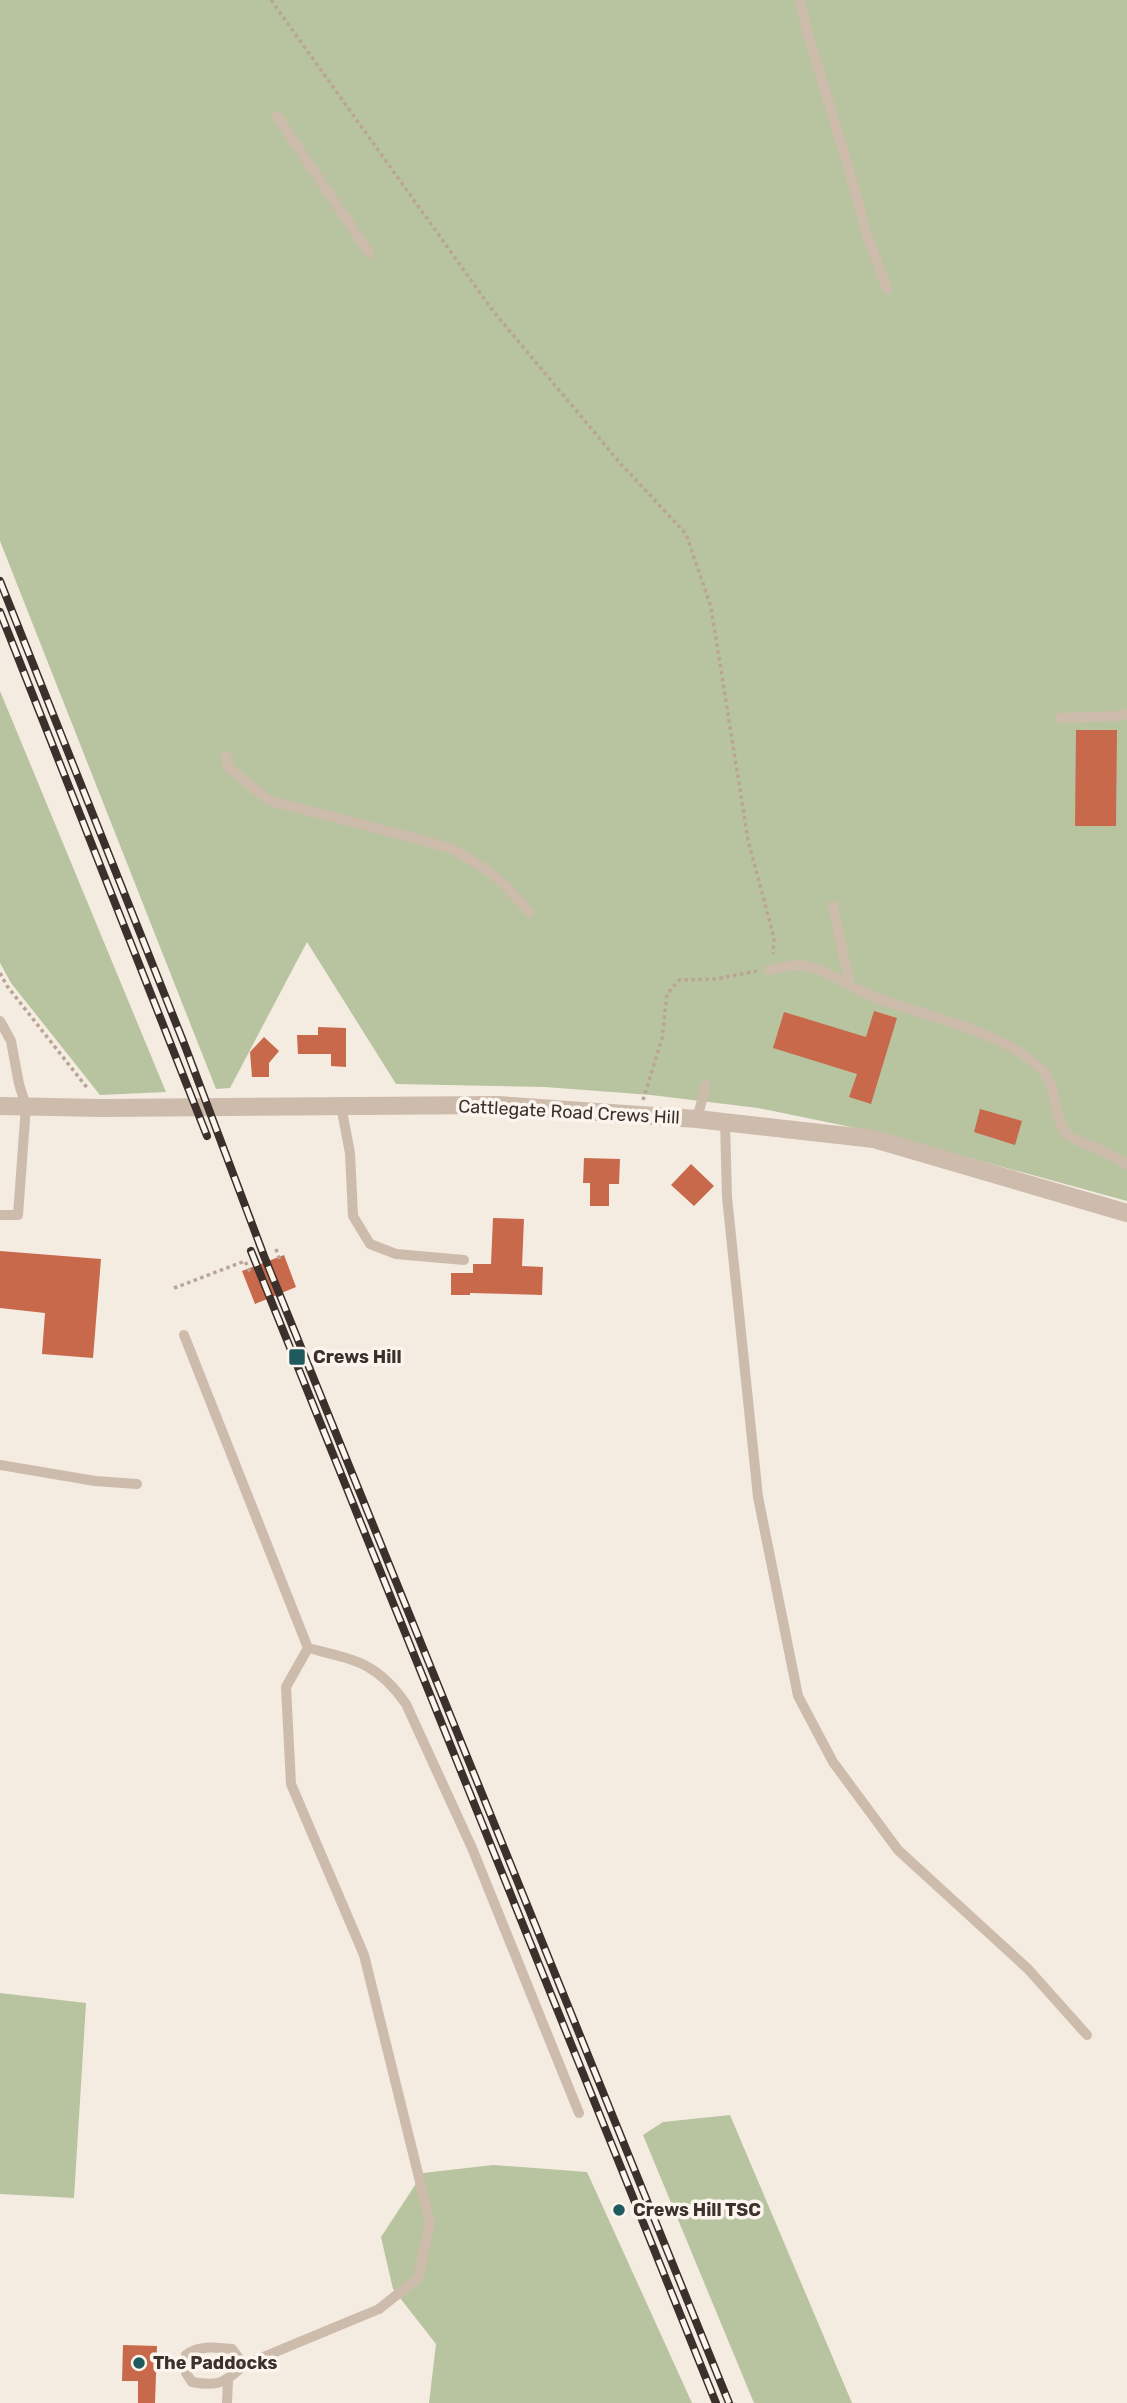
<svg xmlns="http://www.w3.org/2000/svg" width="1127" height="2403" font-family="Rubik,sans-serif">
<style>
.green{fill:#b8c4a0}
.building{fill:#c8694b}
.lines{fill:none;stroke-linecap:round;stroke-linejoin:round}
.path{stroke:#b9a596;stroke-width:3.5;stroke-dasharray:3.5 3.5;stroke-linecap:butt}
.service{stroke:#cdbbac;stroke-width:10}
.tertiary{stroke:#cdbbac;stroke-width:18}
.rail-casing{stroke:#3b302b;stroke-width:8}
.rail{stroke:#fbf5ee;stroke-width:5;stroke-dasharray:16;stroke-linecap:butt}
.poi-dot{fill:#1f5a5e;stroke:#fbf5ee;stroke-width:2.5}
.labels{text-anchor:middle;stroke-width:7;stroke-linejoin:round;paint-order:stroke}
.street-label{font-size:18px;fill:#3b302b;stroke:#fbf5ee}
.poi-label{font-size:18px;font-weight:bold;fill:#3b302b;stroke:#fbf5ee;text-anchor:start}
</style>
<rect width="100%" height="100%" fill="#f4ebe1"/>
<path class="green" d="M0,0H1127V1201L875,1132L758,1108L651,1095L545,1087L396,1084L307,942L230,1088L216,1089L0,541Z
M0,691L166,1092L100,1095L11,983L0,963Z
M0,1993L86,2003L74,2198L0,2194Z
M730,2115L852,2403H754L643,2135L663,2122Z
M493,2165L587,2172L692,2403H429L436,2344L393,2289L381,2237L423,2173Z"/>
<path class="building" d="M1076,730H1117L1116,826H1075Z
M874,1011L897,1018L871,1104L849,1097L857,1074L773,1048L784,1012L866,1037Z
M318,1027L346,1028V1067L331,1066V1054H298L297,1035H318Z
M264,1037L279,1051L269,1063V1077H252L250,1052Z
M980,1109L1022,1121L1015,1145L974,1132Z
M584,1158L620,1159L619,1184H609V1206H590V1183H583Z
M691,1164L714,1186L694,1206L671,1185Z
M493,1218L524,1219L522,1266L543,1267L542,1295L470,1293V1295H451V1273H473V1264H491Z
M0,1251L101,1259L93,1358L42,1354L45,1313L0,1308Z
M284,1255L296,1287L255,1304L242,1271Z
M123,2345L157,2346L155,2403H138V2381H122Z"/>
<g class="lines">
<path class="path" d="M271,0L493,311L620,463L686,534L711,607L748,840L774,938L773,954
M0,973L7,986L88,1089
M643,1100L662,1039L667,994L679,980L716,979L757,971
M276,1249L280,1261
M174,1288L245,1261L250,1272"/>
<path class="service" d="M800,0L806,28L850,173L866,232L887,289
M277,116L369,253
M1060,718L1120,716L1127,714
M226,756L229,768L270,801L411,837L453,849L488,871L506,886L529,912
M833,906L850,985
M769,970C783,967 797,963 811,967C834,974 852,989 874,997C925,1017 1002,1030 1041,1069C1059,1087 1051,1114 1066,1133C1073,1142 1113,1152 1127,1165
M0,1021L11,1041L19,1084L26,1106L18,1215H0
M341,1106L350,1153L353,1216L370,1244L396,1254L464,1260
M697,1119L706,1085
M725,1122L727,1197L758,1497L798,1696L833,1762L898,1850L1028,1969L1087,2035
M184,1335L308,1648L286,1687L291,1784L364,1955L430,2222L418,2278L379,2309L244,2365C225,2383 218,2387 192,2382L186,2373V2355C199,2345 216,2347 232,2349L244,2365
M0,1465L95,1481L137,1484
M308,1648C355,1660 377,1662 406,1704L472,1848L579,2113
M227,2403L228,2380"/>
<path class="tertiary" d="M0,1106L102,1108L498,1105L697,1119L874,1139L1127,1213"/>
<defs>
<path id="rail" d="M0,581L185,1046L264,1256L729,2403
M0,612L207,1136
M251,1251L716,2403"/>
</defs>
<use href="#rail" class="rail-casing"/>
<use href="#rail" class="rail"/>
</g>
<g class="poi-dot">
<rect x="288" y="1348" width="18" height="18" rx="3.5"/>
<circle cx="619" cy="2210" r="7"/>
<circle cx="139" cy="2363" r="7"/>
</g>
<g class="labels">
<g class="street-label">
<text transform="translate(569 1112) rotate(3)" y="6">Cattlegate Road Crews Hill</text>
</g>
<g class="poi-label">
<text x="313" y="1363">Crews Hill</text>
<text x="633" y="2216">Crews Hill TSC</text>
<text x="153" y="2369">The Paddocks</text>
</g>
</g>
</svg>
